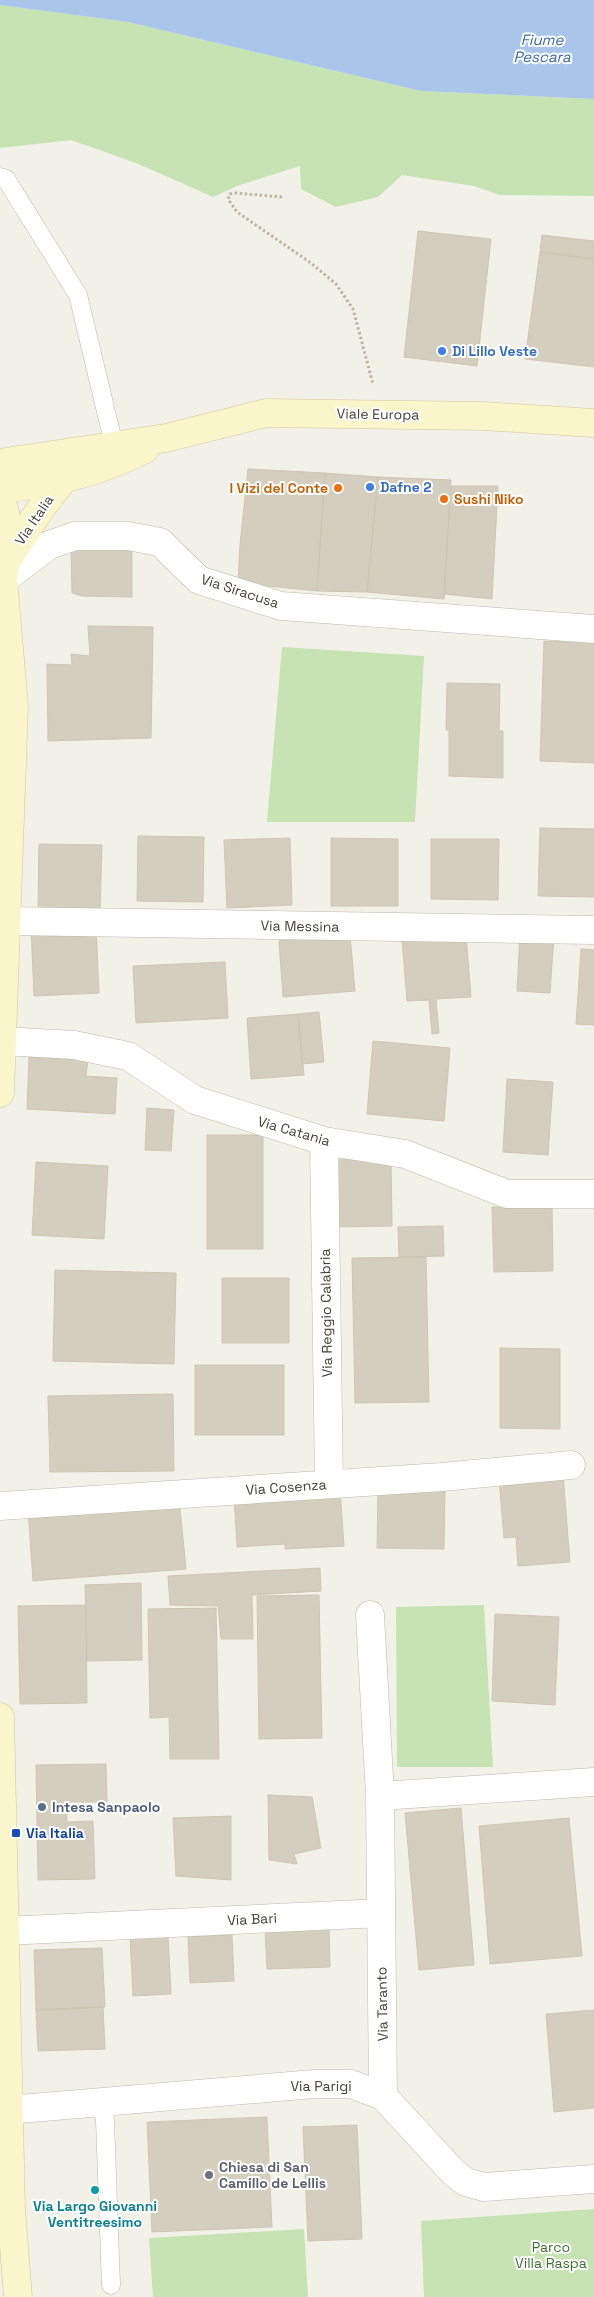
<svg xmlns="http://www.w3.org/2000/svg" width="594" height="2297" font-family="'Space Grotesk',sans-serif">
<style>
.green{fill:#c7e3b4}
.water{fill:#a9c6ea}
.building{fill:#d3cebe;stroke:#cdc6b2}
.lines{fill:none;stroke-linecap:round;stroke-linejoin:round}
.service-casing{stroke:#bdb9ab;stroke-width:19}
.minor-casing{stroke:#bdb9ab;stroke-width:29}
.secondary-casing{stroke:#cec89b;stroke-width:29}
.path{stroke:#bdb79e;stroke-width:3;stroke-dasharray:2.5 2.5;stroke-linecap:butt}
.service{stroke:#fff;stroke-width:18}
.minor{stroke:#fff;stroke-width:28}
.secondary{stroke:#faf5ca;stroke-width:28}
.shop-dot{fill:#3f7fe0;stroke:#fff;stroke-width:2}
.food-dot{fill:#e8710a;stroke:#fff;stroke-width:2}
.service-dot{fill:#5c6f8a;stroke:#fff;stroke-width:2}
.transit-dot{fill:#1a4fb4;stroke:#fff;stroke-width:2}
.worship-dot{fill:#6b7280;stroke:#fff;stroke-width:2}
.culture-dot{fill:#0f9aa8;stroke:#fff;stroke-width:2}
.labels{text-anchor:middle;stroke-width:4;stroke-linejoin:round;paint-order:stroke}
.shop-label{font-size:14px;font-weight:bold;fill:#366cbe;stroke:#fff;text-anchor:start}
.street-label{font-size:14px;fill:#454237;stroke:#fff}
.food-label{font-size:14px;font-weight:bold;fill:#c56008;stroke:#fff;text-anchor:end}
.service-label{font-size:14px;font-weight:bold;fill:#4e5e75;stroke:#fff;text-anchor:start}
.transit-label{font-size:14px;font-weight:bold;fill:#164399;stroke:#fff;text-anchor:start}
.worship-label{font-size:14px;font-weight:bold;fill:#5b616d;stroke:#fff;text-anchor:start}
.culture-label{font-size:14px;font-weight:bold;fill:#0d838f;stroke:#fff}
.park-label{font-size:14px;fill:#3f722f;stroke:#fff}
.water-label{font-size:15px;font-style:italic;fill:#3a6aa7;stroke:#fff}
</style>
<rect width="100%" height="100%" fill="#f2f1e8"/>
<path class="green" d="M0,5L128,22L421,91L594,99V196L500,195L474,186L402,175L378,197L336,207L301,189L300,166L237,186L213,197L136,163L71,140L0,148Z
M282,647L424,656L415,822H267Z
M484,1605L493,1767H397L396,1607Z
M594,2209V2297H424L421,2221Z
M304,2229L308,2297H153L149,2238Z"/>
<path class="water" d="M0,0H594V99L421,91L128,22L0,5Z"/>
<path class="building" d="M418,231L491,239L477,366L404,357Z
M542,235L594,241V259L540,252Z
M540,252L594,259V367L525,359Z
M248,469L325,473L317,591L238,583L240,544Z
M325,473L378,477L367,592L317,591Z
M378,477L451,480L444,599L367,592Z
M451,486H498L492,599L444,594Z
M71,549H132V597L82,596L72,593Z
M88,626L153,627L151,738L48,741L47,664L72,665L71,654L90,656Z
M544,641L594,643V763L540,761Z
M447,683L500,684L499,731H503V778L449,776V730H446Z
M540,828L594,829V897L538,896Z
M138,836L204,837L203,902L137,901Z
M290,838L292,905L227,908L224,840Z
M331,838L398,839V906H331Z
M431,839H499L498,900L431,899Z
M39,844L102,845L100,911L38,909Z
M96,926L99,993L34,996L31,928Z
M520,933L554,935L550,993L517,991Z
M350,935L355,991L283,997L279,941Z
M466,935L471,997L436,999L439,1033L432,1034L429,1000L407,1001L402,940Z
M581,949L594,950V1025L576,1024Z
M225,962L228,1018L136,1023L133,966Z
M319,1012L324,1062L302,1064L298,1014Z
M298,1014L304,1075L251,1079L247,1018Z
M373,1041L450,1048L444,1121L367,1114Z
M29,1057L88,1060L86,1076L117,1078L115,1114L27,1109Z
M507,1079L553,1082L548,1155L503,1152Z
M147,1108L174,1110L171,1151L145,1150Z
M207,1135H263V1249H207Z
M391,1159L392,1226L331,1227L330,1160Z
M36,1162L108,1166L104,1239L32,1235Z
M492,1207H552L553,1271L494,1272Z
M443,1226L444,1256L399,1257L398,1227Z
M426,1257L429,1402L355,1403L352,1258Z
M55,1270L176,1273L174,1364L53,1361Z
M222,1278H289V1343H222Z
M500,1348L560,1349V1429L500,1428Z
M195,1365H284V1435H195Z
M173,1394L174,1471L50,1472L48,1396Z
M563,1474L570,1562L518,1566L516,1537L504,1538L499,1479Z
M340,1489L344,1546L285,1549V1544L237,1547L234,1496Z
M378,1490H445L444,1549L377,1548Z
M179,1498L186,1569L33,1581L28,1509Z
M320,1568L321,1591L252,1595L253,1639H221L218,1606L170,1605L168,1576Z
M141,1583L142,1660L87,1661L85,1585Z
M319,1595L322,1738L259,1739L257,1596Z
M86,1605L87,1703L20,1704L18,1606Z
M216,1608L219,1759H170L169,1717L150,1718L148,1609Z
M495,1614L559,1617L555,1705L492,1701Z
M106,1764L107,1802H66L67,1822L93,1821L95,1879L38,1880L36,1765Z
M268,1795L312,1797L321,1848L294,1854L297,1864L269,1860Z
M461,1808L474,1965L419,1970L405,1813Z
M231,1816V1880L176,1876L173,1818Z
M569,1818L582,1956L490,1964L479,1826Z
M329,1926L330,1967L267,1969L265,1929Z
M168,1935L171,1994L133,1996L130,1937Z
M232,1935L234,1981L190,1983L188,1937Z
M102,1948L105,2007L36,2010L34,1950Z
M103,2007L105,2049L38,2051L36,2010Z
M594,2010V2108L554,2112L546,2014Z
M267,2117L272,2227L152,2232L147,2122Z
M357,2125L362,2239L308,2241L303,2127Z"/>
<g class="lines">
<defs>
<path id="service" d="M0,177L6,179L78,295L114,445L113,455
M102,2102L105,2121L111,2285"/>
<path id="minor" d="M3,580L49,545L75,536H128L160,542L199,580L281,606L594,629
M6,921L594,930
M2,1041L74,1045L128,1056L195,1100L324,1141L405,1154L507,1194H594
M324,1141L329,1484
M0,1506L442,1477L571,1465
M370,1615L380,1796
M5,1931L381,1913
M383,2096L380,1796L594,1782
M8,2110L314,2084H351L383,2096L454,2173L466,2182L484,2187L594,2179"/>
<path id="secondary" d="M0,463L166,438L266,413L484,416L594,423
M0,489C51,484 99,473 145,449
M0,499C12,522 7,555 3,580L14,706L0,1093
M6,561L41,508L63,480
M0,1717L11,2209L18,2297"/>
</defs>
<use href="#service" class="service-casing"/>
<use href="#minor" class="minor-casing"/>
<use href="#secondary" class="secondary-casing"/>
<path class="path" d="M282,197L236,193L230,194L228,199L237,212L311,263L336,284L353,309L373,384"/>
<use href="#service" class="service"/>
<use href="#minor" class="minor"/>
<use href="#secondary" class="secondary"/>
</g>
<g class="shop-dot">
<circle cx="442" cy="351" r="5"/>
<circle cx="370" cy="487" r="5"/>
</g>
<g class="food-dot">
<circle cx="338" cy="488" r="5"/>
<circle cx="444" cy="499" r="5"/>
</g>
<circle class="service-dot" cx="42" cy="1807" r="5"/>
<rect class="transit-dot" x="11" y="1828" width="10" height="10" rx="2.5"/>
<circle class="worship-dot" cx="209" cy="2175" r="5"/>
<circle class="culture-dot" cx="95" cy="2190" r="5"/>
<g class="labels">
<g class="shop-label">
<text x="452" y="356">Di Lillo Veste</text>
<text x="380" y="492">Dafne 2</text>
</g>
<g class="street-label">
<text transform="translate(378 414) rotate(1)" y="5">Viale Europa</text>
<text transform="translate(34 520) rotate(-56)" y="5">Via Italia</text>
<text transform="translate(240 591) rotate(18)" y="5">Via Siracusa</text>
<text transform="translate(300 926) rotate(1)" y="5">Via Messina</text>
<text transform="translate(294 1131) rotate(16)" y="5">Via Catania</text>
<text transform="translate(326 1313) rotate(-91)" y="5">Via Reggio Calabria</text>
<text transform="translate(286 1487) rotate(-4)" y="5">Via Cosenza</text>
<text transform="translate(252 1919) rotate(-3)" y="5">Via Bari</text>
<text transform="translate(382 2004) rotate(-91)" y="5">Via Taranto</text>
<text x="321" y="2091">Via Parigi</text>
</g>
<g class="food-label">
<text x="328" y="493">I Vizi del Conte</text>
<text x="454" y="504" text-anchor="start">Sushi Niko</text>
</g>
<g class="service-label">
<text x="52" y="1812">Intesa Sanpaolo</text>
</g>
<g class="transit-label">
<text x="26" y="1838">Via Italia</text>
</g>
<g class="worship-label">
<text x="219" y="2172">Chiesa di San<tspan x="219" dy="16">Camillo de Lellis</tspan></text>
</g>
<g class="culture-label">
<text x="95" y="2211">Via Largo Giovanni<tspan x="95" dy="16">Ventitreesimo</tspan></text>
</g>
<g class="park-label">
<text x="551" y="2252">Parco<tspan x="551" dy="16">Villa Raspa</tspan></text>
</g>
<g class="water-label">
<text x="542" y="45">Fiume<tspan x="542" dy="17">Pescara</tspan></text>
</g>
</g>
</svg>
